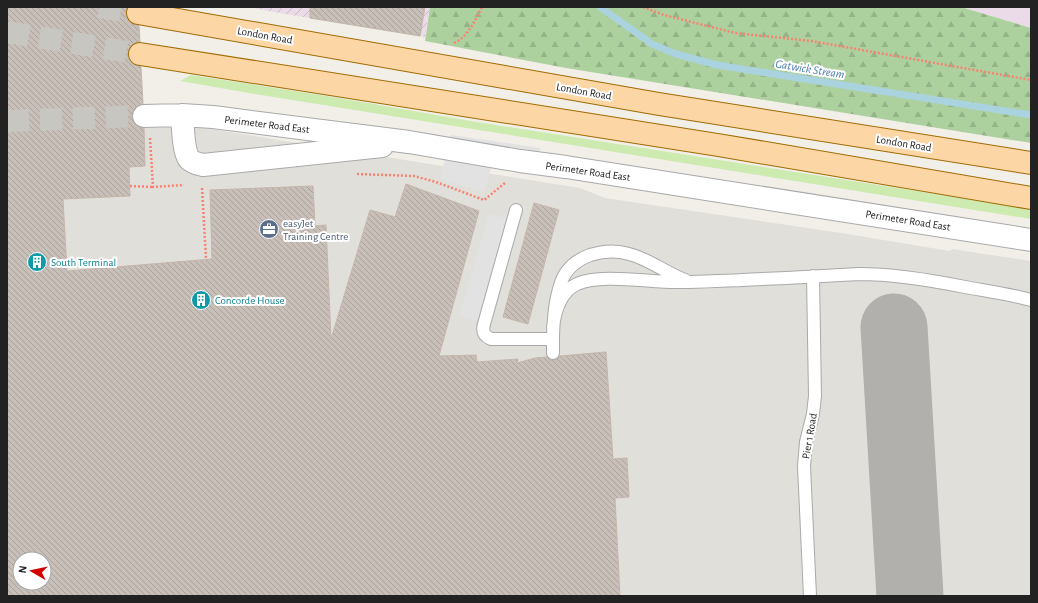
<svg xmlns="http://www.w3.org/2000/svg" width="1038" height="603" font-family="'Alegreya Sans',sans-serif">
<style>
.industrial{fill:url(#industrial-furrows)}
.airport{fill:#e1dfda;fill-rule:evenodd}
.railway{fill:#ebdbe8}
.grass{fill:#cdebb0}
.forest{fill:url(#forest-firs)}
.parking{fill:#e2e2e2}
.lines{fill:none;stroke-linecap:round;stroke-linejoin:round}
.stream{stroke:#aad3df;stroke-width:7}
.taxiway{stroke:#b1b0ac;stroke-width:67}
.building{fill:url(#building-back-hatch);stroke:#c4b6ab;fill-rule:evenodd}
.minor-tunnel{stroke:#c8c6c1;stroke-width:22;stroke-dasharray:22 11;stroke-linecap:butt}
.primary-tunnel{stroke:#c8c6c1;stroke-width:22;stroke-dasharray:22 11;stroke-linecap:butt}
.service-casing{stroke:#a9a9a9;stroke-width:14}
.minor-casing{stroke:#a9a9a9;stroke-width:24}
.primary-casing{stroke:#a06b00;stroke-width:24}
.path{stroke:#fa8072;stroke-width:2.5;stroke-dasharray:2 2;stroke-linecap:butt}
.service{stroke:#fff;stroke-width:12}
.minor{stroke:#fff;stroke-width:22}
.primary{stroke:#fcd6a4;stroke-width:22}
.labels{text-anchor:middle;stroke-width:4;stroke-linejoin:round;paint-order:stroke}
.street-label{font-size:11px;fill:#222;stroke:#fff}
.service-label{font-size:11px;fill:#4e5e75;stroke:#fff;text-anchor:start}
.culture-label{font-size:11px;fill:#0d838f;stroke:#fff;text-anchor:start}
.water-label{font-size:12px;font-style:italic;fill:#4a7aab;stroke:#fff}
</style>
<defs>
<pattern id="industrial-furrows" width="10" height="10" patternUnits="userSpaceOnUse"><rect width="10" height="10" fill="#ebdbe8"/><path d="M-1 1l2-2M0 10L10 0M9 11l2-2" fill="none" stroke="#c9bcc7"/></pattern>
<pattern id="forest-firs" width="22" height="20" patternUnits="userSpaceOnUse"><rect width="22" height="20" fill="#add19e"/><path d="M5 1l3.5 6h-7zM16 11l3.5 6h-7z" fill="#95b388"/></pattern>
<pattern id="building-back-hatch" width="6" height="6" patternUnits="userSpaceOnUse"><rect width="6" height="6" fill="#c7bfb8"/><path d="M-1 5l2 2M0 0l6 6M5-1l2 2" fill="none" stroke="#aba49e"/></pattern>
</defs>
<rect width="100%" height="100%" fill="#f2efe9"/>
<path class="industrial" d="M248,7H430L425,37L285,14Z"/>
<path class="airport" d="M7,7H138L144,128L198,127L580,188L605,198L841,233L950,251L952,249L1031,261V596H7ZM20,559H44V583H20Z"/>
<path class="railway" d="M961,7H1031V28L972,10Z"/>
<path class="grass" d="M191,75L333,97L471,121L1031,209V219L261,95L180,81Z"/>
<path class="forest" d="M430,7H961L1031,28V143L566,68L425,41Z"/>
<path class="parking" d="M451,135L540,148L536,169L493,162L484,192L440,179Z
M509,203L525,207L490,325L459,316L489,214L505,218Z"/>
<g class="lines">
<path class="stream" d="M600,7L652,44L676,54L717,65L1031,115"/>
<path class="taxiway" d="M894,327L910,596"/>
</g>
<path class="building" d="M7,7H127L126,11V18L130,23L139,26L140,42L135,43L131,46L128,52V58L132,63L141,67L143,104L137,106L133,110L132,117L134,123L138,127L144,128L145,166L129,167L130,196L63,199L67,271L212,259L210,190L313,186L315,226L326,225L331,339L370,210L395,217L406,184L479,211L439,356L476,355L477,362L518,359L517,363L535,358L547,357L550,360H553L557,359L560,356L606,352L613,459L627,458L629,497L615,498L620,596H7ZM20,559H44V583H20Z
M310,7H425L420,36L310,18Z
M534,203L559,210L528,324L503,317Z"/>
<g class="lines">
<path class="minor-tunnel" d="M7,121L144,116"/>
<path class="primary-tunnel" d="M99,7L138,13
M7,32L140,54"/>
<defs>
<path id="service" d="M516,210L484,324C482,331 484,336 491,339H553C553,328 554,318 555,308C559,283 563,265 590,255C603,251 616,250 629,254C649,259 666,273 685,280
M553,327C555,311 560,292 577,284C602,273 652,283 680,282C739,281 799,277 859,274C895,274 930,280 965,287C987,291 1009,294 1031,300
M553,339V353
M810,596L804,466L806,442L813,414L815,396L813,276"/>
<path id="minor" d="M182,115C183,126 183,150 189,159C193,163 199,164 203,165L382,146
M144,116L182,115L213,117L409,142L520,161L566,167L1031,240"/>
<path id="primary" d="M138,13L659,104L1031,163
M140,54L718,145L1031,198"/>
</defs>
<use href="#service" class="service-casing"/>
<use href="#minor" class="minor-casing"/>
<use href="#primary" class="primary-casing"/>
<path class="path" d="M643,7L664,15L735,33L811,41L1031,80
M454,43C468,37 475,20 482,7
M150,138L153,187L184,185
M357,174L414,176L436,182L484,200L505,183
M130,186L153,187
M202,188L206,259"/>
<use href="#service" class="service"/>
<use href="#minor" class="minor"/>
<use href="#primary" class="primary"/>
</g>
<defs>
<symbol id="office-disc" viewBox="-11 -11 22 22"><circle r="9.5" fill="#5c6f8a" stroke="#fff"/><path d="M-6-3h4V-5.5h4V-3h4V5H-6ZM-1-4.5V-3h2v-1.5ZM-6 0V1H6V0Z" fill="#fff"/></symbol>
<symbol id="building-disc" viewBox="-11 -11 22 22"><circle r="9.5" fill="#0f9aa8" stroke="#fff"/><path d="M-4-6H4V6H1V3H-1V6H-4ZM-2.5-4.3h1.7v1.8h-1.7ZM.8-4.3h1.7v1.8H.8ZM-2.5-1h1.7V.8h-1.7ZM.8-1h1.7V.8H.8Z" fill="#fff"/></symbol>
</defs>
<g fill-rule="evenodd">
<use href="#office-disc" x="258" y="218" width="22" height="22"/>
<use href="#building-disc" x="26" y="251" width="22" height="22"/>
<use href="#building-disc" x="190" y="289" width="22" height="22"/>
</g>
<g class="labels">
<g class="street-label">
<text transform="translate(265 35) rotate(10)" y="4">London Road</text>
<text transform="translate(584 91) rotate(10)" y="4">London Road</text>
<text transform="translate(267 124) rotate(7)" y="4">Perimeter Road East</text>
<text transform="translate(904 143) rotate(9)" y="4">London Road</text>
<text transform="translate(588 171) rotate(8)" y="4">Perimeter Road East</text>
<text transform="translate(908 220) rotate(9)" y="4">Perimeter Road East</text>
<text transform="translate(809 436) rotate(-80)" y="4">Pier 1 Road</text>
</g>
<g class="service-label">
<text x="283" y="227">easyJet<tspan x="283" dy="13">Training Centre</tspan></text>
</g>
<g class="culture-label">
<text x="51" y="266">South Terminal</text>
<text x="215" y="304">Concorde House</text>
</g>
<g class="water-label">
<text transform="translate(810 69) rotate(9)" y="4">Gatwick Stream</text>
</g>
</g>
<rect width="1038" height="603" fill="none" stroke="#222222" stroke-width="16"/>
<g transform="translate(32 571) rotate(279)"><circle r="19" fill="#ffffff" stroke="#a7a7a7"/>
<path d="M0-3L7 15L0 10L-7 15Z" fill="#d40000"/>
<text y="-6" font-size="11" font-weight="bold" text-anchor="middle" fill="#222222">N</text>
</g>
</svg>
